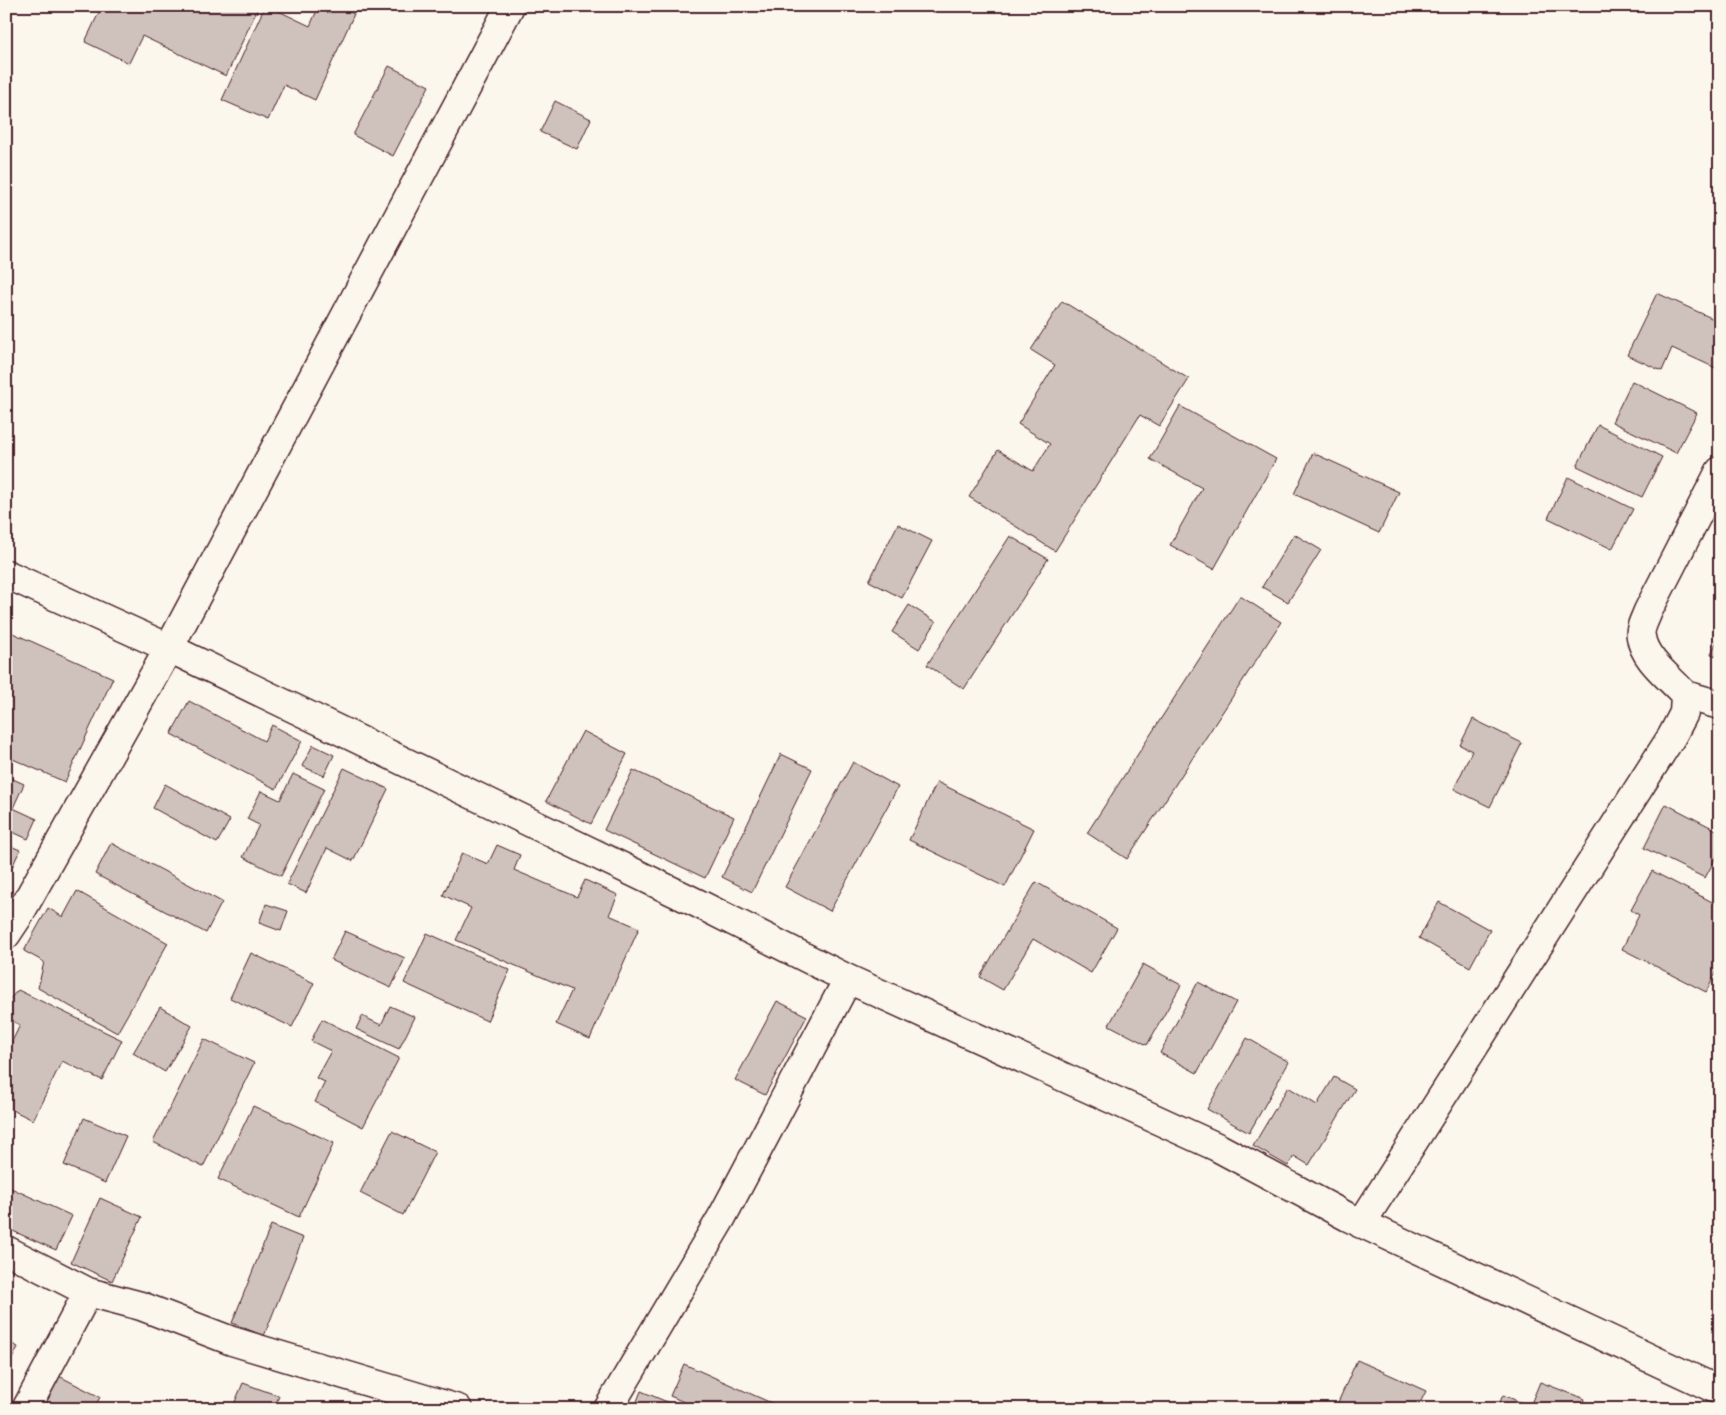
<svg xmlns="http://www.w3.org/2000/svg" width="1726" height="1415" font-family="Kalam,sans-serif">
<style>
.building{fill:#cfc2bc;stroke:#4a1f2b}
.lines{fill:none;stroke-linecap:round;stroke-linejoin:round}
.minor-casing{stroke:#4a1f2b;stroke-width:31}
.secondary-casing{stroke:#4a1f2b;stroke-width:31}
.minor{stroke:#fbf7ec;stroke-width:28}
.secondary{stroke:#fbf7ec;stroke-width:28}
</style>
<rect width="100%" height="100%" fill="#fbf7ec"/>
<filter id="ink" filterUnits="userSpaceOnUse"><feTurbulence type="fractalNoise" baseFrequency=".02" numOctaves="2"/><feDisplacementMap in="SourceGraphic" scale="10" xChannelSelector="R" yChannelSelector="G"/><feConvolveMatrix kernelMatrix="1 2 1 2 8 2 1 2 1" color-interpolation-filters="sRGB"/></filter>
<g filter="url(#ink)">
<path class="building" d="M102,6H259L226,76L142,36L129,63L85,42Z
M265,6H268L310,26L319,6H337L354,14L315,100L284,85L268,120L222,100Z
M389,66L429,86L393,156L353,135Z
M555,101L591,119L577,149L540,132Z
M1657,293L1720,322V370L1672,348L1662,371L1627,355Z
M1062,301L1189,379L1159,426L1140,415L1055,551L969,497L998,450L1033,471L1050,444L1018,424L1055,365L1031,350Z
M1632,381L1697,413L1676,453L1612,422Z
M1180,406L1276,459L1214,569L1170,545L1202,488L1150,459Z
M1598,425L1662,457L1642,497L1577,466Z
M1313,453L1399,492L1379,533L1294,494Z
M1568,477L1633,509L1612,549L1548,518Z
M898,524L932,541L902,598L869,581Z
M1294,534L1321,550L1288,602L1262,587Z
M1010,536L1048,559L964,689L927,665Z
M1240,596L1281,622L1127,859L1087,833Z
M909,605L936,622L919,649L892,632Z
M6,630L113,678L65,782L6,756Z
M1720,634V658L1711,654Z
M189,701L264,741L272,725L302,741L276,789L171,734Z
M1473,719L1522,743L1490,807L1454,789L1472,751L1460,745Z
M583,731L627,754L591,824L546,801Z
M313,745L334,755L324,776L302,766Z
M781,754L812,769L752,892L722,877Z
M853,762L898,787L830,911L785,887Z
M344,768L388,789L353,861L327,848L306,893L287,884Z
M633,770L734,817L705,878L604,830Z
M293,774L324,789L281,876L243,857L259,825L247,819L261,791L280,800Z
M6,776L24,784L13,808L37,819L28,839L6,829Z
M937,782L1034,829L1005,887L909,840Z
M165,784L230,820L217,843L153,808Z
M1666,804L1720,832V850L1705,878L1644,848Z
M111,843L222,902L206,933L95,874Z
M6,844L20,850L6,880Z
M497,845L520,855L514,870L577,897L585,880L618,895L609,915L639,928L590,1039L556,1024L572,990L456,940L471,908L443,895L462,853L488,864Z
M1652,871L1720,906V966L1706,992L1622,949L1639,915L1631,910Z
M1036,882L1117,928L1091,973L1033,939L1003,990L980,977Z
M77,891L168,943L117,1033L38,988L44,962L24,951L48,908L63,917Z
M1439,902L1490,930L1470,967L1419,938Z
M266,904L288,911L281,931L259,923Z
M345,931L405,958L391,988L331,960Z
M427,933L510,970L487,1021L404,983Z
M251,953L314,983L292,1027L230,998Z
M1143,964L1181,985L1147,1045L1109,1025Z
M1198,982L1236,1002L1197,1073L1160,1053Z
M18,990L122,1040L102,1080L62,1061L33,1120L6,1107V1054L20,1025L6,1018V1003Z
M777,1001L807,1016L765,1095L735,1080Z
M390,1006L415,1017L399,1049L356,1029L362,1016L381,1025Z
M160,1007L192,1026L165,1072L133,1053Z
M322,1019L399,1058L363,1127L315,1102L325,1082L316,1078L331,1051L311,1041Z
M1247,1038L1289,1062L1249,1133L1207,1109Z
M204,1039L254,1063L203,1167L153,1142Z
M1334,1077L1355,1089L1309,1165L1294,1156L1288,1166L1253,1146L1288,1087L1317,1105Z
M253,1106L334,1143L299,1217L218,1179Z
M84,1118L126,1136L105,1183L64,1165Z
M392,1131L435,1152L403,1215L360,1193Z
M11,1188L72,1216L56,1250L6,1228V1198Z
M100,1198L142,1217L112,1281L71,1262Z
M271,1225L303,1238L264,1336L232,1323Z
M6,1341L18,1347L6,1371Z
M1357,1360L1426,1391L1417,1409H1335Z
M684,1364L778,1406L777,1409H700L670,1396Z
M59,1376L100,1397L94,1409H42Z
M1540,1382L1585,1399L1582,1409H1497L1503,1395L1530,1406Z
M243,1383L279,1396L274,1409H232Z
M641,1391L684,1409H634Z"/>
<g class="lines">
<defs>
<path id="minor" d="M6,574L169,648L699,904L848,979L1217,1147L1348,1217L1720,1391
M1685,695L1720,705
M1361,1224L1672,736L1684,713L1685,695C1672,679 1644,660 1641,637C1639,629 1645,619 1648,611L1720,471
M6,1250L88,1292L141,1306L232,1341L458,1409
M26,1409L88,1292
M608,1409L722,1217L848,979"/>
<path id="secondary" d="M6,935L18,917L169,648L510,6"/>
</defs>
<use href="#minor" class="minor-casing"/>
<use href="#secondary" class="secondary-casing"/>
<use href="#minor" class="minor"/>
<use href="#secondary" class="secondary"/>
</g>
</g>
<rect width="1726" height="1415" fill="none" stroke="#fbf7ec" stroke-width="25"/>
<rect x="12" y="12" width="1701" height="1390" fill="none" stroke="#4a1f2b" stroke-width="2" filter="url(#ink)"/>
</svg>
